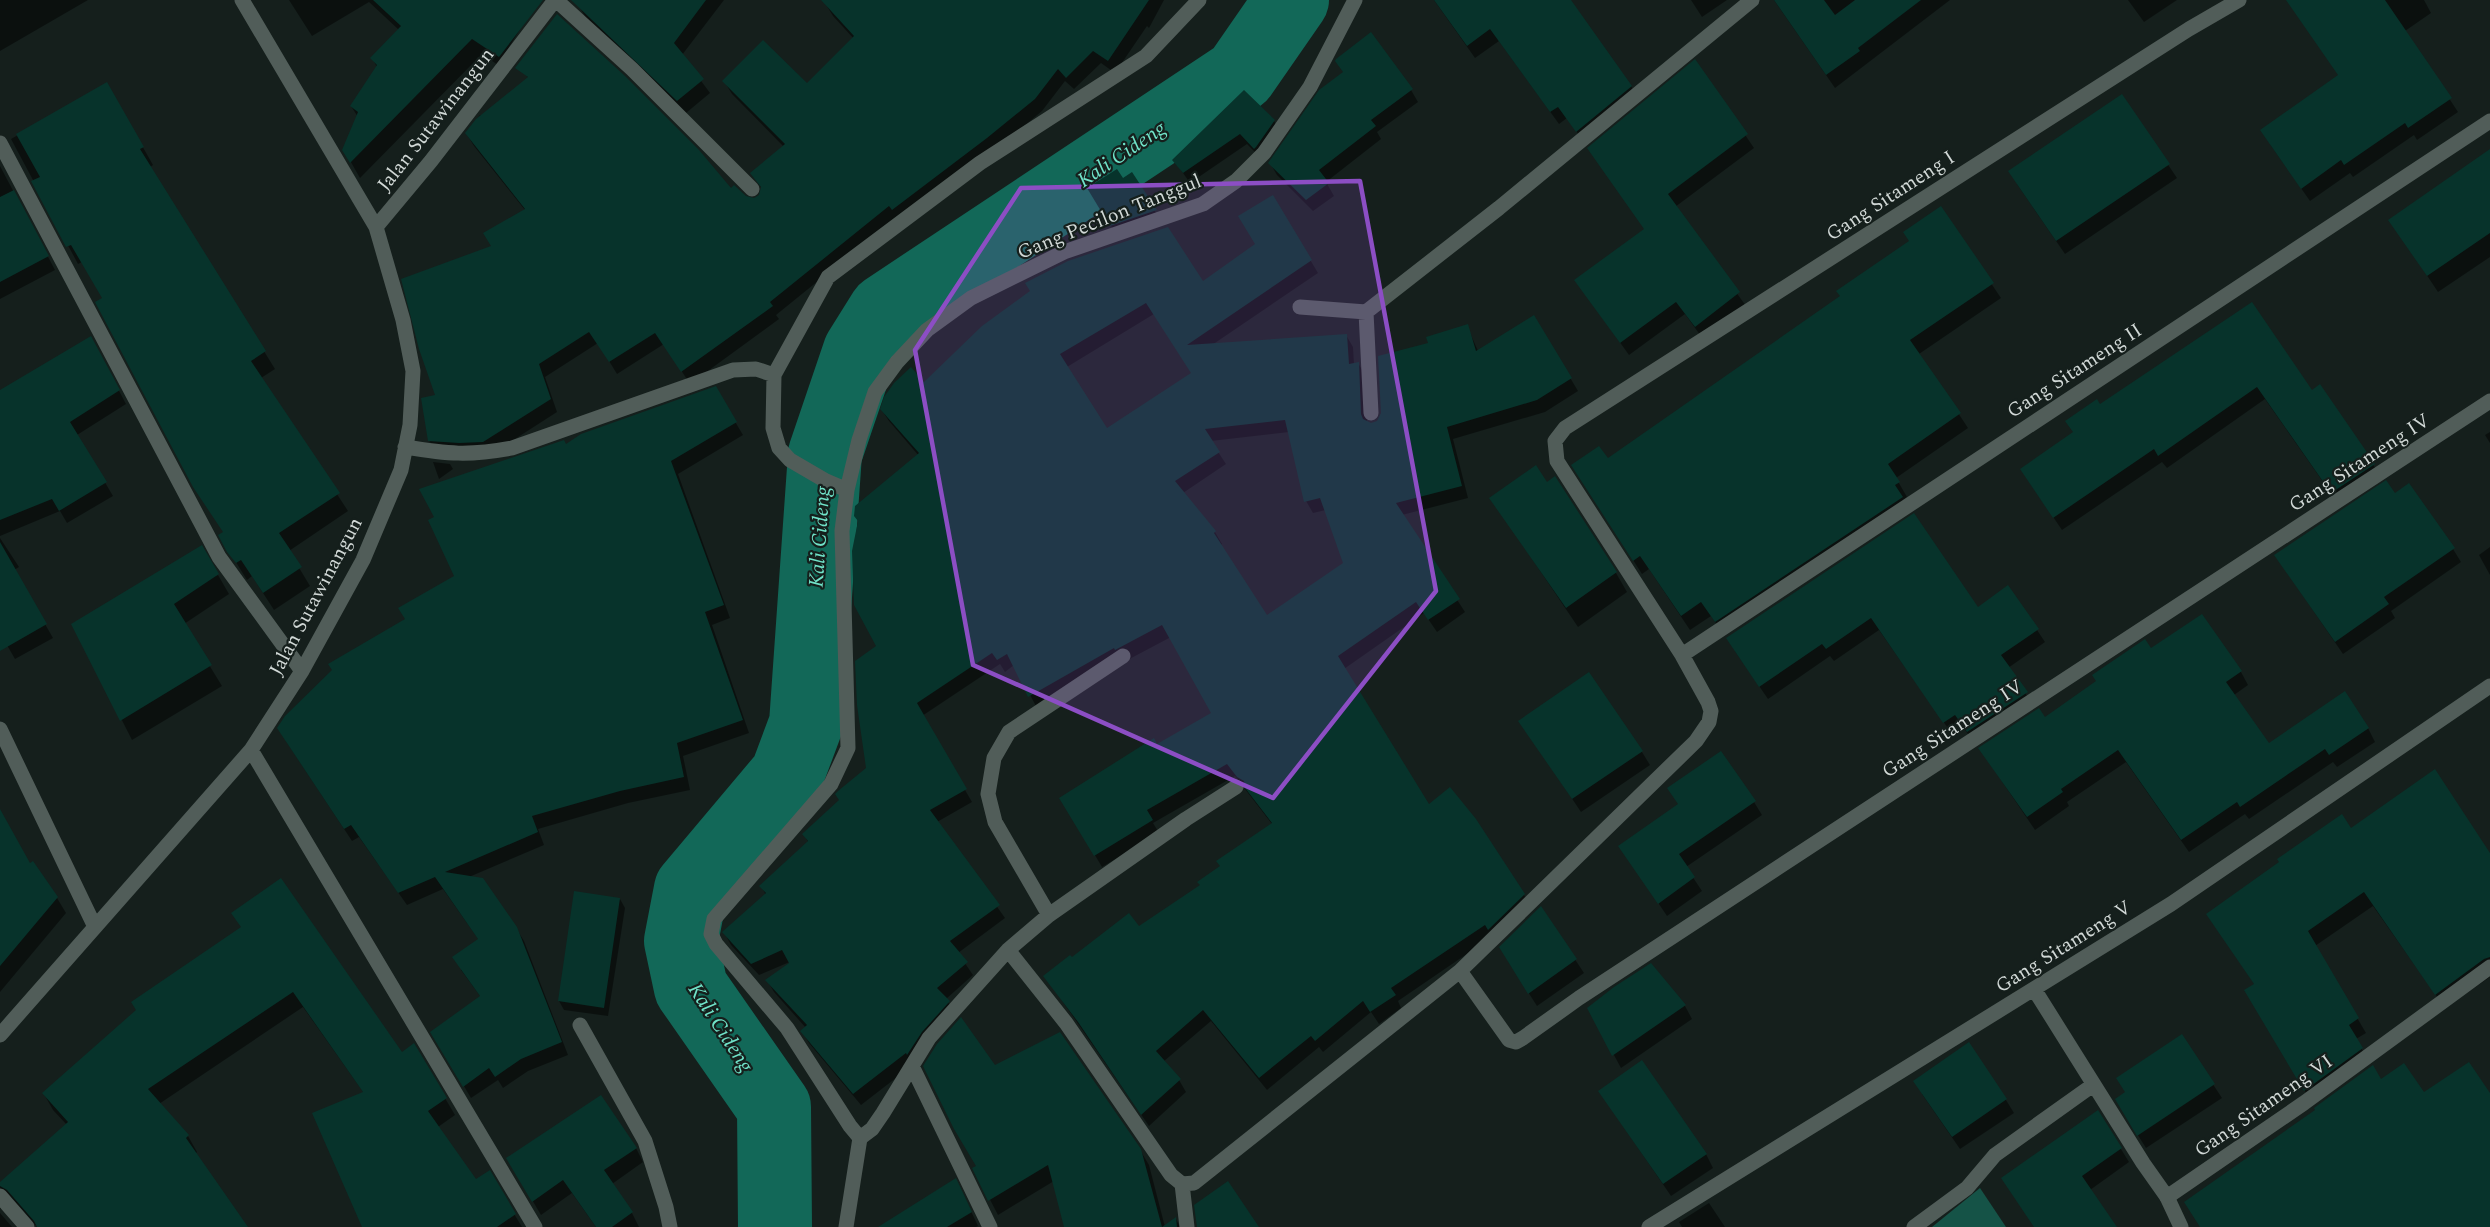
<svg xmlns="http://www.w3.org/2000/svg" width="2490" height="1227" font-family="Spectral,serif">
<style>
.forest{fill:#155347}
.shadow{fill:#0007;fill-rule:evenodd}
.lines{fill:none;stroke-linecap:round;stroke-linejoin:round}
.river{stroke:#126858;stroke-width:74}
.building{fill:#07332b;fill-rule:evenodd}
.service{stroke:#515d59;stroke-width:15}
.minor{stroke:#515d59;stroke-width:15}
.marked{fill:#8c4ec4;fill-opacity:0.2;stroke:#8c4ec4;stroke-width:4.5;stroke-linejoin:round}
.labels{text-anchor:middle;stroke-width:4.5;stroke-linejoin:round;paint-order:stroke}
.street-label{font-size:20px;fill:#d1d8d6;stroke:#151f1c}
.water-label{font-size:21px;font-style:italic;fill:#70e2c8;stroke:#151f1c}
</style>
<rect width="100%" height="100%" fill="#151f1c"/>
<path class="forest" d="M1980,1188L2006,1227H1932Z"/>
<path class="shadow" d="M0,0H88L0,51Z
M289,0H538L498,65L482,54L360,178L344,150L358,117L351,106L377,67L372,58L399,30L369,2L312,36Z
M584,0H724L682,55L710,93L686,113L587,20L579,6Z
M829,0H1164L1149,28L1147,26L1115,73L1101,63L1074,89L1065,81L1042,111L994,151L897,217L776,315L779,319L690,384L664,344L617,374L598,343L545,377L557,412L490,455L436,453L429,440L437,396L493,247L525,210L474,146L466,133L480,115L490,122L529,79L526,75L750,200L761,197L762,189L752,173L784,147L732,94L724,81L807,86L854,39L833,16L825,3Z
M1434,0H1547L1631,86L1639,99L1585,144L1567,118L1559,124L1499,41L1475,58Z
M1691,0H1727L1702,17Z
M1774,0H1950L1835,88Z
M2128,0H2177L2144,22Z
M2295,0H2424L2431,13L2405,31L2458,112L2417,140L2414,135L2353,177L2350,173L2310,201L2270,144L2339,76Z
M1336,61L1411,90L1418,102L1377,132L1381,139L1326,182L1334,196L1313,211L1277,175L1270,163L1344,73Z
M1695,61L1754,148L1675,207L1746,306L1703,339L1685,314L1629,355L1576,281L1645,230Z
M107,84L153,165L150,167L275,369L261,378L348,511L289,551L310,586L274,610L252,576L247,580L229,551L224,533L104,299L82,262L78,264L11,139Z
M1244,92L1274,121L1280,132L1261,158L1247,144L1190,183L1174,160Z
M2122,96L2177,178L2065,254L2017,184Z
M2490,151V257L2438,292L2390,220Z
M0,166L55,270L0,299Z
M1123,180L1155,211L1161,221L1117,236L1095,199Z
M1273,197L1318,273L1212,345L1346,335L1353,347L1354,364L1358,363L1365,375L1367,423L1371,424L1378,422L1430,344L1467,326L1478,351L1534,317L1578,391L1545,412L1453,439L1468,498L1402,515L1465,612L1437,632L1424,613L1344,669L1429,806L1524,895L1531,907L1493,936L1398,1001L1401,1008L1379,1024L1371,1012L1323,1052L1319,1047L1267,1090L1211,1021L1163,1062L1179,1080L1186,1092L1149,1126L1045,976L1072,959L1139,928L1201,886L1272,824L1235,776L1153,823L1159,833L1102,867L1061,798L1213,714L1171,637L1037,708L1014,665L1005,672L1000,664L922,716L972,802L937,822L1005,918L958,953L973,975L946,999L955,1014L914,1064L861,1105L809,1043L802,1031L806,1028L774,992L767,980L792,961L759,975L731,945L724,932L766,895L761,886L808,842L804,834L840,801L868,768L878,647L919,456L889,421L881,409L924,384L983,327L1202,283L1257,244ZM1154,314L1193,374L1107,430L1067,367ZM1289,432L1306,501L1313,513L1326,510L1345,564L1267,617L1220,546L1222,544L1215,532L1183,493L1226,464L1211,441Z
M1940,208L2001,298L1919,354L1968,428L1896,478L1907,497L1903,500L1910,512L1724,635L1711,616L1690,630L1649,569L1642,574L1582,480L1842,297L1910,242Z
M2252,304L2312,392L2320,386L2382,478L2340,506L2265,399L2167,468L2162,462L2062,530L2030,483L2099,406Z
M98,351L126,404L77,435L113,496L67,523L60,511L0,536V392Z
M715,388L743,435L678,474L730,618L712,625L749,733L683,756L690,790L628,803L538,829L544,845L469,877L516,928L524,941L568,1055L528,1071L503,1088L498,1080L471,1098L432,1032L481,997L461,970L479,940L443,889L407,905L359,837L352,841L286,741L407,620L456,576L566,446Z
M2490,432V443L2485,435Z
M433,462L450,464L453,469L439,479Z
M2395,495L2453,549L2461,562L2391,611L2395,618L2343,654L2284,568Z
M1491,498L1616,573L1627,592L1578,627Z
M1914,515L1978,609L2037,630L2045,642L2008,668L2034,706L1975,744L1963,727L1952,734L1879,630L1834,661L1830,656L1768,699L1735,651Z
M0,538L19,567L14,570L53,638L15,659L0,633Z
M2490,547V575L2479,555Z
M218,575L229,594L184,624L222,686L132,740L73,624Z
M2151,650L2241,672L2248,685L2234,695L2269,745L2368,728L2375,742L2337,767L2333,762L2249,819L2245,814L2189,852L2126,762L2067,802L2069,806L2035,830L1980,749L2044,719Z
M1520,721L1642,752L1650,765L1581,812Z
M1754,802L1762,815L1686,867L1702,891L1667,916L1620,846Z
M0,811L30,865L57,898L66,913L0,992Z
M2351,830L2490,853V977L2445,1008L2373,906L2315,946L2366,1033L2356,1039L2370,1063L2313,1105L2246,990L2255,985L2208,914Z
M620,899L625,908L608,1016L564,1010L559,1001Z
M1541,908L1584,973L1537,1006L1508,961Z
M242,928L402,1054L414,1046L455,1115L438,1127L476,1181L489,1172L522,1227H364V1093L303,1007L159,1104L188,1136L197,1152L195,1154L246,1227H37L18,1205L8,1202L0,1209V1184L67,1125L53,1110L44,1094Z
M1650,965L1685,1006L1692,1019L1621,1068L1589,1009Z
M2181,1036L2222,1098L2146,1148L2124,1113L2126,1093Z
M994,1067L1140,1150L1149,1165L1165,1227L1176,1219L1180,1227H1098L1054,1181L998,1215L974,1169L978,1166Z
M1922,1094L2006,1100L2014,1113L1960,1149Z
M1608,1104L1706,1154L1713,1168L1671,1196Z
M2098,1112L2129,1162L2090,1190L2116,1227H2035Z
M636,1148L643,1162L612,1184L632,1213L639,1227H596L572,1193L541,1215L508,1159Z
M963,1194L978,1226L976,1227H881Z
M1709,1203L1725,1227H1682L1679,1222Z
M0,1213L12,1227H0Z"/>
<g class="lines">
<path class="river" d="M775,1227L774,1107L691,988L681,941L691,889L787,775L806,724L825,454L860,351L885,311L1240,75L1292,0"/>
</g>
<path class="building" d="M373,0H543L499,57L472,39L350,163L342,150L358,112L350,106L377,65L370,58L401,26Z
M571,0H706L674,43L704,79L677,101Z
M821,0H1149L1108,61L1093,51L1066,78L1058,69L1035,99L987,138L892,210L889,206L770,302L773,306L681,372L655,333L609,362L589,332L539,364L551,399L483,442L459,443L428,441L421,398L435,395L419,349L401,279L491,246L483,233L525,209L465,133L476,119L528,77L515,68L557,14L625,76L699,150L731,188L734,185L746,196L754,198L759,195L761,187L750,173L785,144L722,81L763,40L807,83L854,36Z
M1434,0H1571L1632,86L1576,132L1558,107L1550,112L1490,29L1467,46Z
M1774,0H1824L1835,15L1855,0H1921L1858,48L1860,51L1826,75Z
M2286,0H2385L2452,98L2408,128L2405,123L2344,165L2341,160L2301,189L2260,130L2338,75Z
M1371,32L1413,89L1371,120L1376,126L1319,170L1329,183L1306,200L1268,163L1319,90L1343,72L1335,61L1336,59Z
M1695,59L1748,134L1668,194L1740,292L1695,327L1676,302L1620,343L1574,280L1644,229L1587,148Z
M107,82L144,147L140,149L266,351L251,361L340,493L279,533L302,567L263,593L241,560L236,563L227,552L218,535L223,532L193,487L95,302L102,298L71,245L66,247L31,181L40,177L16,134Z
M1244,90L1275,120L1256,147L1254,149L1240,134L1183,173L1172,160Z
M2122,94L2170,164L2056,241L2008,171Z
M2490,149V233L2427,276L2388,220Z
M1117,169L1123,178L1132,172L1157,210L1110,226L1087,188Z
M14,190L49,256L0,282V197Z
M1273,195L1312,260L1187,345L1347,334L1349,364L1359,362L1361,414L1363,419L1371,423L1377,421L1381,413L1378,356L1428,343L1426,337L1468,324L1476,351L1534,315L1572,378L1537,400L1447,427L1462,486L1396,503L1460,599L1428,620L1416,602L1338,656L1429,804L1450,787L1476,819L1525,894L1488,930L1485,925L1391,988L1396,995L1370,1012L1363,1001L1315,1041L1311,1036L1259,1078L1203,1010L1156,1051L1181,1079L1141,1115L1078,1022L1043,976L1070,955L1072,957L1129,913L1139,926L1200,885L1197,882L1220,866L1216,861L1272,823L1245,788L1244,781L1237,777L1227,764L1147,810L1153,820L1094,856L1059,798L1154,738L1157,744L1211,713L1162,625L1115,650L1114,648L1028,697L1007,654L997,660L992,653L917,703L967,789L930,810L1000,905L950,941L968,962L937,988L950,1001L922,1032L907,1055L906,1053L853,1094L800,1031L807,1025L765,980L789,963L782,950L751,964L722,932L766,893L759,886L808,841L802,834L839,800L835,794L838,791L866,768L857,705L855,661L876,646L854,605L852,551L858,521L854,516L855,506L919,453L880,409L884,397L894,383L911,367L924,382L982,326L1030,291L1025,283L1068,261L1168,227L1203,281L1255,244L1238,216ZM1146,303L1191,373L1107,428L1060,354ZM1285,420L1304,502L1320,498L1343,563L1267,615L1214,533L1216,531L1175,481L1220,452L1205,429Z
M1941,206L1994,283L1910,340L1961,413L1888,464L1900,482L1895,485L1903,497L1715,622L1701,602L1681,616L1640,556L1633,561L1571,465L1599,446L1608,458L1840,296L1836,291L1909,241L1903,232Z
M2252,302L2312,390L2320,384L2375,464L2331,493L2257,387L2158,456L2154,449L2053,518L2020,469L2073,432L2065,421L2097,399L2100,404Z
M91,336L120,390L70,422L107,482L59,511L52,499L0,520V390Z
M716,386L737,422L671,461L724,605L705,612L743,720L677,743L684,777L620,791L532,816L538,832L445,872L483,878L517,927L562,1042L521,1059L495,1077L489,1068L463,1087L430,1032L480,996L452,957L478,939L435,877L398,893L351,825L344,829L277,728L285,716L332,670L328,664L405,619L398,608L454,576L428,520L434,517L419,489L564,440L566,444L581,434Z
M1536,465L1547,482L1555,476L1617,572L1566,608L1489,498Z
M2386,480L2395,493L2409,483L2455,548L2384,597L2389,604L2335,642L2274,555Z
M1914,513L1978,607L2008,585L2039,629L2001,655L2028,692L1967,732L1955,715L1943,723L1871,618L1826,649L1822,644L1759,687L1726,638Z
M0,542L47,624L0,651Z
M202,545L219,574L174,604L212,665L120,721L71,624Z
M2202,614L2242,671L2226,682L2269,743L2345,691L2369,728L2329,755L2325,749L2240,807L2237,802L2181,840L2118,750L2061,789L2063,792L2027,817L1978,748L2039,708L2045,717L2096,681L2092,675L2145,639L2151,648Z
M1589,672L1643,751L1572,799L1518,721Z
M1721,751L1756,801L1679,854L1695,877L1658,904L1618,846L1678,804L1667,788Z
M2435,769L2490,853V957L2484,959L2435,995L2364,892L2308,931L2359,1018L2349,1025L2363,1048L2304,1091L2244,990L2254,984L2206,914L2279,862L2277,859L2342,814L2351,828Z
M0,809L30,863L33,861L58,897L0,966Z
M281,878L402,1052L414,1043L447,1098L428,1111L476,1179L490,1170L516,1214L497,1227H362L312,1113L363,1092L293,992L148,1089L189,1135L186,1138L248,1227H37L34,1221L7,1190L0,1186V1182L68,1122L42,1093L136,1010L131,1002L241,927L231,913Z
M574,891L620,898L604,1008L558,1001Z
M1541,906L1577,959L1528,994L1499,947Z
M1651,963L1686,1005L1612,1056L1587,1008L1614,987Z
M961,1017L995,1065L1060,1032L1141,1149L1162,1227L1176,1217L1177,1227H1064L1048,1165L988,1201L972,1168L976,1166L954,1129L923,1066L937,1044Z
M2182,1034L2215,1084L2137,1136L2115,1099L2125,1092L2116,1078Z
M1969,1042L2007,1099L1952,1137L1913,1081Z
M1642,1060L1707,1154L1663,1184L1598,1091Z
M2469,1062L2490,1093V1227H2200L2184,1202L2315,1110L2314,1108L2373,1065L2381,1079L2404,1063L2424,1092Z
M601,1095L637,1148L604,1170L633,1212L612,1227H596L563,1180L532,1202L506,1158Z
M2098,1110L2122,1148L2082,1176L2117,1227H2034L2001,1178Z
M956,1178L972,1212L947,1227H878Z
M1228,1181L1259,1227H1197L1194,1205Z"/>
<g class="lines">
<path class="service" d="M2167,1197L2181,1227
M846,1227L860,1138"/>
<path class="minor" d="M242,0L376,227
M556,0L632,69L752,189
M0,143L219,557L302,671
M1300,307L1366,312
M1371,413L1366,312L1499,208L1752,0
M405,447C448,454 469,456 512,448L733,370L756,369L774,375
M847,490L826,481L790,460L779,448L773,428L774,375L828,277L980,163L1146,56L1199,0
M1682,655L2490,121
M0,729L95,927
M251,750L535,1227
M1236,787L1186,819L1049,915L1008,950L929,1038L883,1113L872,1129L860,1138L850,1126L787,1028L716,944L711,934L714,919L831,784L848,748L842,531L847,490L859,440L875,392L897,362L927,330L971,298L1064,252L1203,204L1236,181L1264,153L1310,87L1355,0
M1049,915L995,822L988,794L994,758L1009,732L1123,656
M1008,950L1066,1023L1171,1175L1182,1184L1187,1227
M1460,971L1509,1040L1516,1042L1523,1038L1579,998L2490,401
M2034,989L2143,1163L2167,1197L2304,1103L2490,967
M580,1025L645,1141L666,1207L670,1227
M0,1035L251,750L302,671L363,560L401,470L410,425L413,371L403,320L376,227L431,161L555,0
M912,1066L990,1227
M1182,1184L1194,1183L1460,971L1696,741L1709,722L1711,711L1708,702L1682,655L1557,461L1555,441L1565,428L2189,29L2239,0
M0,1196L27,1227
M1649,1227L2171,904L2490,686
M1914,1227L1967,1188L1995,1155L2093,1085"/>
</g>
<path class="marked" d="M1360,181L1436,591L1273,798L973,665L915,350L1021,188Z"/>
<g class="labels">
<g class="street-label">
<text transform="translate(435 119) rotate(-52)" y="7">Jalan Sutawinangun</text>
<text transform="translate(1890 195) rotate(-33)" y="7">Gang Sitameng I</text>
<text transform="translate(1109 216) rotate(-22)" y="7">Gang Pecilon Tanggul</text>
<text transform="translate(2074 370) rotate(-33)" y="7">Gang Sitameng II</text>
<text transform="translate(2359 462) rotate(-33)" y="7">Gang Sitameng IV</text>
<text transform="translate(315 596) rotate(-62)" y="7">Jalan Sutawinangun</text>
<text transform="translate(1952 728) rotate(-33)" y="7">Gang Sitameng IV</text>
<text transform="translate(2063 946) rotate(-32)" y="7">Gang Sitameng V</text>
<text transform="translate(2263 1105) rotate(-35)" y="7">Gang Sitameng VI</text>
</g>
<g class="water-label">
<text transform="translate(1121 154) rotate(-34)" y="7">Kali Cideng</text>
<text transform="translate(819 537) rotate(-86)" y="7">Kali Cideng</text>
<text transform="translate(721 1027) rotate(57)" y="7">Kali Cideng</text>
</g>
</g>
</svg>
